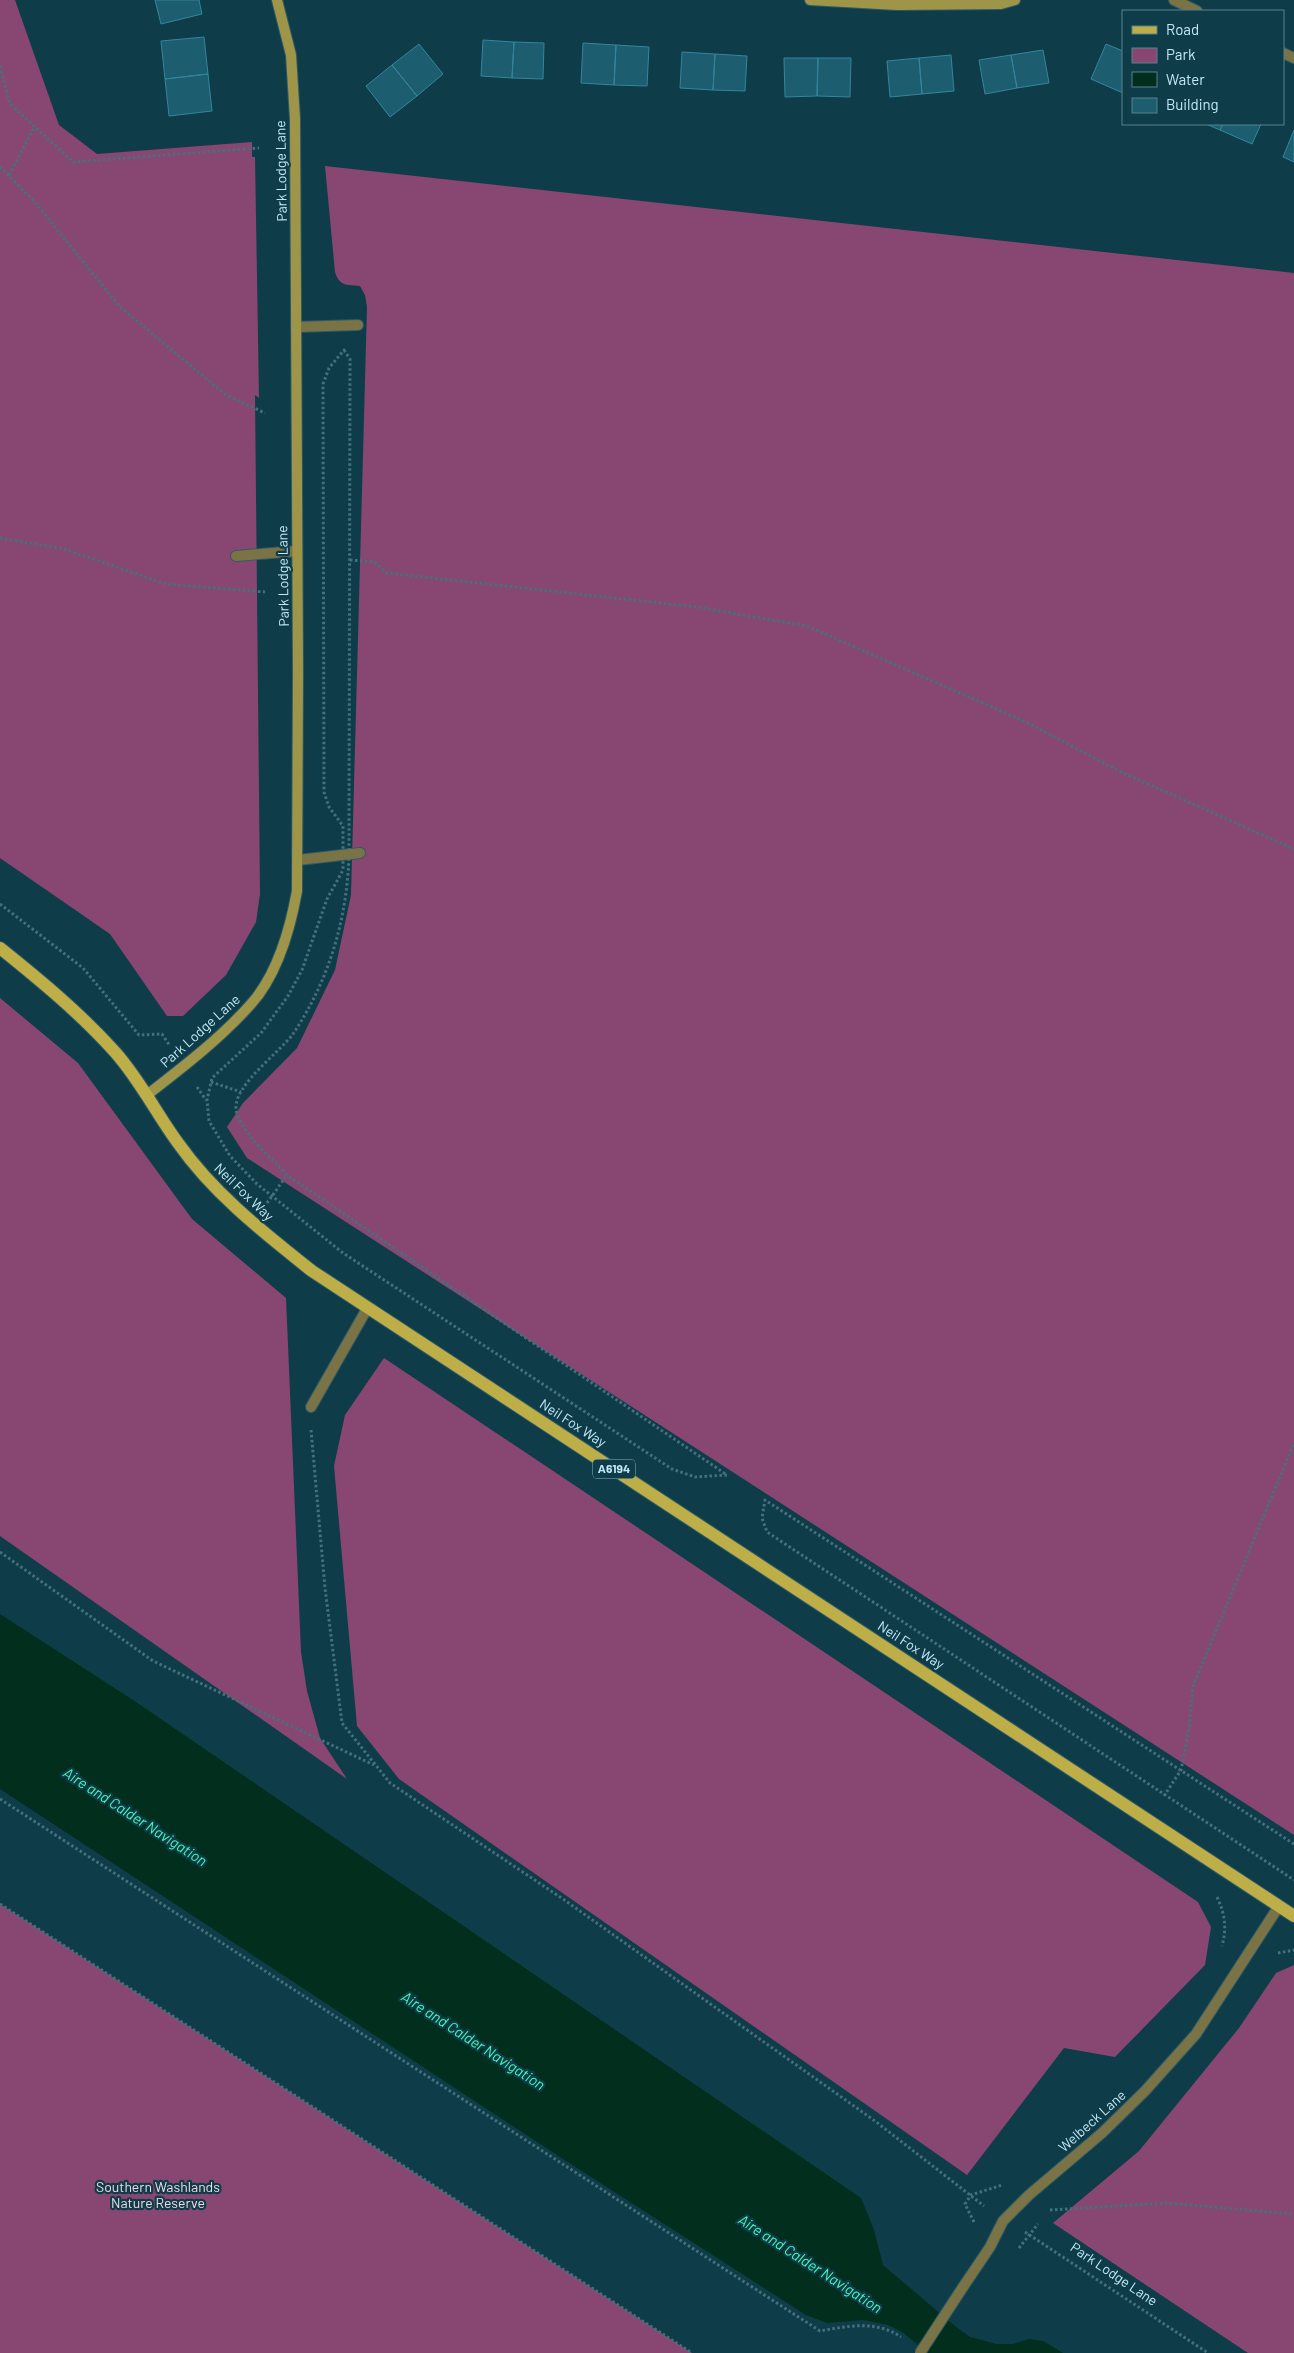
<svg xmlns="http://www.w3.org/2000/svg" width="1294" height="2353" font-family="Barlow,sans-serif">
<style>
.green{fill:#884772}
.water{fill:#012e1d}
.building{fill:#1d5d70;stroke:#33869f}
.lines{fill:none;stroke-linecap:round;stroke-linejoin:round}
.lane-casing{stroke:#2f5b68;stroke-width:12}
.street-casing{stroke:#2f5b68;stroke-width:12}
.secondary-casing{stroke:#2f5b68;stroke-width:12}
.primary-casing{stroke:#2f5b68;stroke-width:14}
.path{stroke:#45707d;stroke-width:3;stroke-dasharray:2.5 2.5;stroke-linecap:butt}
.lane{stroke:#797345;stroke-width:10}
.street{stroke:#797345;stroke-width:10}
.secondary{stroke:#9f9548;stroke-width:10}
.primary{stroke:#bdae48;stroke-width:12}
.street-bridge-casing{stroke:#2f5b68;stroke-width:12;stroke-linecap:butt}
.street-bridge{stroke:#797345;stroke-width:10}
.labels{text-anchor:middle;stroke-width:4.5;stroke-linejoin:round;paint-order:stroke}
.shield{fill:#0f3c49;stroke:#8cb4c2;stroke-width:1}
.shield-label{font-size:12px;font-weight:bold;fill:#c2e8f6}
.street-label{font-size:14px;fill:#c2e8f6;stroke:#0f3c49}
.park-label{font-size:14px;fill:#f3d9e8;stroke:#0f3c49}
.water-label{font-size:15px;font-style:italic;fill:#44f8b0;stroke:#0f3c49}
</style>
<rect width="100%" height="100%" fill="#0f3c49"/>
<path class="green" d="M0,0H15L59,125L97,154L252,142V157H255L259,398L255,395L260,894L256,922L226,975L183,1016H167L110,934L0,858Z
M325,166L1294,273V1835L247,1158L227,1127L243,1103L297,1048L335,970L351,895L367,307L365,295L360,286C347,285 339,286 335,272Z
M0,998L78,1063L192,1219L286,1298L301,1652L307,1691L320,1738L347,1779L0,1536Z
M384,1358L1198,1902L1211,1927L1205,1965L1115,2057L1064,2048L967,2175L399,1779L357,1726L334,1466L345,1415Z
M0,1904L692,2353H0Z
M1294,1965V2353H1248L1053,2223L1139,2151L1239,2028L1276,1973Z"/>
<path class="water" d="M0,1614L136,1702L861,2198L874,2230L883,2265L955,2326L970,2337L996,2344H1013L1029,2339L1043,2341L1063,2353H928L902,2332L888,2325L863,2320L827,2323L806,2315L560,2157L0,1789Z"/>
<path class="building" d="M155,0H199L202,14L161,24Z
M204,37L208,74L165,79L161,41Z
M483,40L514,42L512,78L481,76Z
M514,42L544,43L543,79L512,78Z
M583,43L616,45L614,85L581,83Z
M419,44L443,74L417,96L392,65Z
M1106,44L1123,51V93L1091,79Z
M616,45L649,47L647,86L614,85Z
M1043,50L1049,83L1017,88L1011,55Z
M682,52L715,54L713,90L680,88Z
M715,54L747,56L745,91L713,90Z
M951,55L954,91L922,94L919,58Z
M1011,55L1017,88L985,94L979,60Z
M784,58H818L817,96L785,97Z
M818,58H851L850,97L817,96Z
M919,58L922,94L890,97L887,61Z
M392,65L417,96L390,117L366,86Z
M208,74L212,111L169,116L165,79Z
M1206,124H1223L1220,130Z
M1223,124H1261L1252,144L1220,130Z
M1294,130V162L1283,157Z"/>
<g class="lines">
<defs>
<path id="lane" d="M311,1407L368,1307"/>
<path id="street" d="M1174,0L1197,11
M1283,53L1294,58
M296,327L358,325
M236,556L297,551
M298,860L360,853
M963,2287L990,2247L1003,2221L1029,2195L1102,2133L1145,2091L1196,2034L1279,1906"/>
<path id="secondary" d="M810,0L897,5L1001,4L1015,0
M147,1095C183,1067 221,1038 251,1004C278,974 290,930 297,891L298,671L295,119L291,55L277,0"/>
<path id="primary" d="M0,948C40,980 81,1014 115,1052C140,1080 156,1113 178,1143C214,1194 263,1232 312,1271L1294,1916"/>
</defs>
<use href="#lane" class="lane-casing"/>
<use href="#street" class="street-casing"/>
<use href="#secondary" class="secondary-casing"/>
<use href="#primary" class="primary-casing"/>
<path class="path" d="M0,66L10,104L73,162L259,148
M0,167L33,200L120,307L226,395L265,413
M9,175L35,126
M344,350L350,359L349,855C347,920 329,980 293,1034C279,1053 234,1085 236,1109C238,1129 273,1160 287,1175L727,1475L695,1477L672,1469L343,1253L257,1184L230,1156L209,1121L207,1100L212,1078L261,1033L288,996L302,970L327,899L343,870V826L329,807L324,792L323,384L329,368Z
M0,538L64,549L166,584L265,592
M350,560L375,562L386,573L697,607L807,626L1026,722L1119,771L1294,849
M0,904L83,968L139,1035L162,1034L170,1046
M211,1082L241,1092
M197,1087L206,1100
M267,1203L287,1175
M311,1430L325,1588L342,1723L390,1783L563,1899L875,2121L984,2206
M0,1552L153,1661L374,1765
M1164,1796L1181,1770L1189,1729L1193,1686L1294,1443
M0,1799L820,2331C848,2326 876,2320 901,2337
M1294,1844L765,1500L762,1518L767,1532L1294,1880
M1217,1897C1225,1914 1227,1927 1222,1946
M0,1904L692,2353
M1278,1953L1294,1950
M1050,2210L1166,2203L1294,2214
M974,2222L965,2204L971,2195L1002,2185
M1025,2232L1208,2353
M1019,2248L1038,2224"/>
<use href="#lane" class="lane"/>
<use href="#street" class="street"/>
<use href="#secondary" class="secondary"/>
<use href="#primary" class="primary"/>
<defs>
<path id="street-bridge" d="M920,2353L963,2287"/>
</defs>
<use href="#street-bridge" class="street-bridge-casing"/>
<use href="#street-bridge" class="street-bridge"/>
</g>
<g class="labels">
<rect class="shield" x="593" y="1459.5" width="42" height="19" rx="4"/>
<g class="shield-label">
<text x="614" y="1473">A6194</text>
</g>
<g class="street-label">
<text transform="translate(281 171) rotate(-91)" y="5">Park Lodge Lane</text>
<text transform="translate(283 576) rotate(-91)" y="5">Park Lodge Lane</text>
<text transform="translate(200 1031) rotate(-42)" y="5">Park Lodge Lane</text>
<text transform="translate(244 1192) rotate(44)" y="5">Neil Fox Way</text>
<text transform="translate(573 1423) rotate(33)" y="5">Neil Fox Way</text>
<text transform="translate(911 1645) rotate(33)" y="5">Neil Fox Way</text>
<text transform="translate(1092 2121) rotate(-42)" y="5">Welbeck Lane</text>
<text transform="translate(1114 2274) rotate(34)" y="5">Park Lodge Lane</text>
</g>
<g class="park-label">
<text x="158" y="2192">Southern Washlands<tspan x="158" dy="16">Nature Reserve</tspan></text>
</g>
<g class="water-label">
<text transform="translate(135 1817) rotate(33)" y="5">Aire and Calder Navigation</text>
<text transform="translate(473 2041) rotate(33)" y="5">Aire and Calder Navigation</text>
<text transform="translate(810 2264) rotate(33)" y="5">Aire and Calder Navigation</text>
</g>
</g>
<rect x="1122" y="10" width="162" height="115" fill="#0f3c49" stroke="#57818e"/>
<rect x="1132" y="26" width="25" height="8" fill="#bdae48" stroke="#57818e"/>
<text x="1166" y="35" font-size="15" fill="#c2e8f6">Road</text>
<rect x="1132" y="48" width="25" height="15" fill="#884772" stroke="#57818e"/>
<text x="1166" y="60" font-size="15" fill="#c2e8f6">Park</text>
<rect x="1132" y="72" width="25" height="15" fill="#012e1d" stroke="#57818e"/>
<text x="1166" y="85" font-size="15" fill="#c2e8f6">Water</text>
<rect x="1132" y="98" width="25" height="15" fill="#1d5d70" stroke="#57818e"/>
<text x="1166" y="110" font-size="15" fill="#c2e8f6">Building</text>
</svg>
